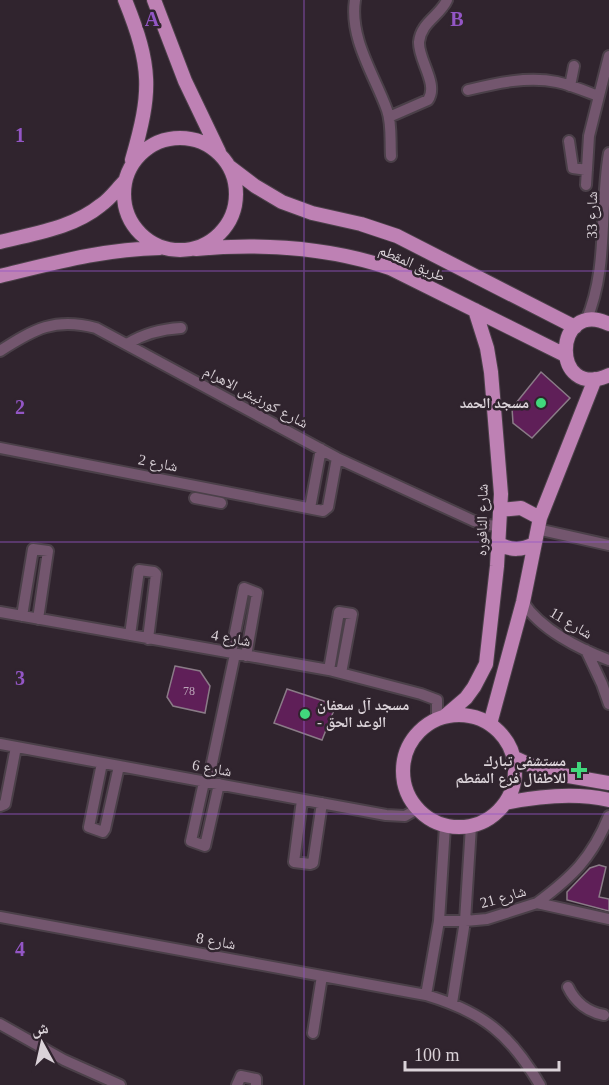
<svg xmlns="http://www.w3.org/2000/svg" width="609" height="1085" font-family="'Times New Roman','Noto Naskh Arabic',serif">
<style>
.building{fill:#5f1f58;stroke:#8a7b87;stroke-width:1.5}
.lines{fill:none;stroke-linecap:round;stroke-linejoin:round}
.minor-casing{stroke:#4b4049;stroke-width:14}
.major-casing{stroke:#4b4049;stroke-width:16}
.minor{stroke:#73566e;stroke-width:10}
.major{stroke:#be81b4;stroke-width:14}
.grid{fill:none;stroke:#9356c5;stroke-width:1.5;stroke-opacity:0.55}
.poi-dot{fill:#41d77c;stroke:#30242e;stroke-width:2}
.labels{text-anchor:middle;stroke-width:5;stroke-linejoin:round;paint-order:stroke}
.number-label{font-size:12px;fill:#bba5b8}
.street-label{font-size:15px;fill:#dad2d8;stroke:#30242e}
.poi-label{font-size:15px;font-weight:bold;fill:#dad2d8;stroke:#30242e;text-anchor:end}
.grid-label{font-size:20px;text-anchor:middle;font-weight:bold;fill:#9356c5;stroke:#30242e;stroke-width:5;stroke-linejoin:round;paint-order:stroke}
</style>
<rect width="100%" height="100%" fill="#30242e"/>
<path class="building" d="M541,372L570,398L532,438L513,423L512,408Z
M175,666L200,671L210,686L205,713L173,706L167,697Z
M287,689L336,705L322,740L274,723Z
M599,865L606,867L599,897L609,899V911L567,900V892L590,868Z"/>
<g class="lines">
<defs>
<path id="minor" d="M355,0C349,39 375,76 387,110C392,124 390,141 391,156
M570,86L574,66
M468,90C497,83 528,76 557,82C571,85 585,91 598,96
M389,117L428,100C439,84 418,60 419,42C421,22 440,16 447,0
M569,141L573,168L587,170
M586,185L589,136L609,56
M586,321C609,267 599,211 609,153
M127,344C145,333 161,329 181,328
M0,351C34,329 55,317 96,328L337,458L474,521L487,525L500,526
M0,448L323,511L328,507L337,458
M195,498L221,503
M310,508L321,449
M537,529L609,545
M523,602C540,629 579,649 609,660
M0,612L329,670L421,694L437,700V719
M22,616L33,549L48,551L38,619
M130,635L139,570L154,572L156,574L148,639
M586,650L602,684L609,704
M231,653L244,588L257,593L246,656
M329,670L339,612L352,614L341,673
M0,744L386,815L405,816L417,809
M102,763L89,827L103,832L105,829L119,766
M204,782L191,841L205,846L219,784
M208,782L235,654
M302,800L294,862L310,864L313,863L322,803
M0,806L5,804L16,747
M537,903C572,877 592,858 609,816
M0,917L426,995C483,1012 510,1034 540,1085
M439,921H465L487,919L537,903L609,919
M568,987C575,1002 588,1012 604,1015
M426,995L439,921L445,826
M452,1003L465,921L471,826
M0,1024L64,1060L120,1085
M313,1033L322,976
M237,1085L241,1076L256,1079V1085"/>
<path id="major" d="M125,0C152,67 152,91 132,160
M154,0L185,81L219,152
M124 194a56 56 0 1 1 112 0a56 56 0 1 1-112 0Z
M230,167L255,186L282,202L312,213L361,224L397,236L575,327
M0,242C35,233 73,228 101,205C110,199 117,189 124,182
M196,249C262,243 327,247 390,268L565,355
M0,276C54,263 104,249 160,248
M609,324C553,297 550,402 609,375
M500,510L521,508L540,518
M499,544C512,551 522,550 534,544
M403 771a56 56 0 1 1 112 0a56 56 0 1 1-112 0Z
M445,716L466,698L474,687L486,664L497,566L501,494L491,372L487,348L475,310
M490,724L523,602L540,518L595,379
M513,757L545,772L609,783
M505,803C539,796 575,792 609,800"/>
</defs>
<use href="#minor" class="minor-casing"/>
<use href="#major" class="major-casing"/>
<use href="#minor" class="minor"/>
<use href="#major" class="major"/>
</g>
<path class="grid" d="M304,0V1085M0,271H609M0,542H609M0,814H609"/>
<g class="poi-dot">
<circle cx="541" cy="403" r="6"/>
<circle cx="305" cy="714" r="6"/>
<path d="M576 761h6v6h6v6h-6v6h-6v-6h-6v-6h6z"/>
</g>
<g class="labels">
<g class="number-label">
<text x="189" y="695">78</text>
</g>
<g class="street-label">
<text transform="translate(592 215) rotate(-90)" y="5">شارع 33</text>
<text transform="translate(412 263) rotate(24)" y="5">طريق المقطم</text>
<text transform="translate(256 397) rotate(28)" y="5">شارع كورنيش الاهرام</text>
<text transform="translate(158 463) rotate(11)" y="5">شارع 2</text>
<text transform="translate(482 520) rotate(-89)" y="5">شارع النافوره</text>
<text transform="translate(571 623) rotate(31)" y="5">شارع 11</text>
<text transform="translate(231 638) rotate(10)" y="5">شارع 4</text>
<text transform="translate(212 768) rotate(10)" y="5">شارع 6</text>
<text transform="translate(503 897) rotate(-16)" y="5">شارع 21</text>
<text transform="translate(216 941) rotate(10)" y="5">شارع 8</text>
</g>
<g class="poi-label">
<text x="529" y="408">مسجد الحمد</text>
<text x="317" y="710" text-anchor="start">مسجد آل سعفان<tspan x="317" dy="17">- الوعد الحق</tspan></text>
<text x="566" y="766">مستشفى تبارك<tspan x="566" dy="17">للاطفال فرع المقطم</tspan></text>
</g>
</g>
<g class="grid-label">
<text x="152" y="26">A</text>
<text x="457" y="26">B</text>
<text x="20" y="142">1</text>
<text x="20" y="414">2</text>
<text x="20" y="685">3</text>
<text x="20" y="956">4</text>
</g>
<g transform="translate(42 1043) rotate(352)" stroke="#30242e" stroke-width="4.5" paint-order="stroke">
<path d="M0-4.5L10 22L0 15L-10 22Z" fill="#dad2d8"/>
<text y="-9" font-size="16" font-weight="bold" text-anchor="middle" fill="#dad2d8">ش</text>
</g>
<path d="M405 1061v9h154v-9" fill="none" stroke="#dad2d8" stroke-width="3"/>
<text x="414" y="1061" font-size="18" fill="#dad2d8" stroke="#30242e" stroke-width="4.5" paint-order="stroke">100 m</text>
</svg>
